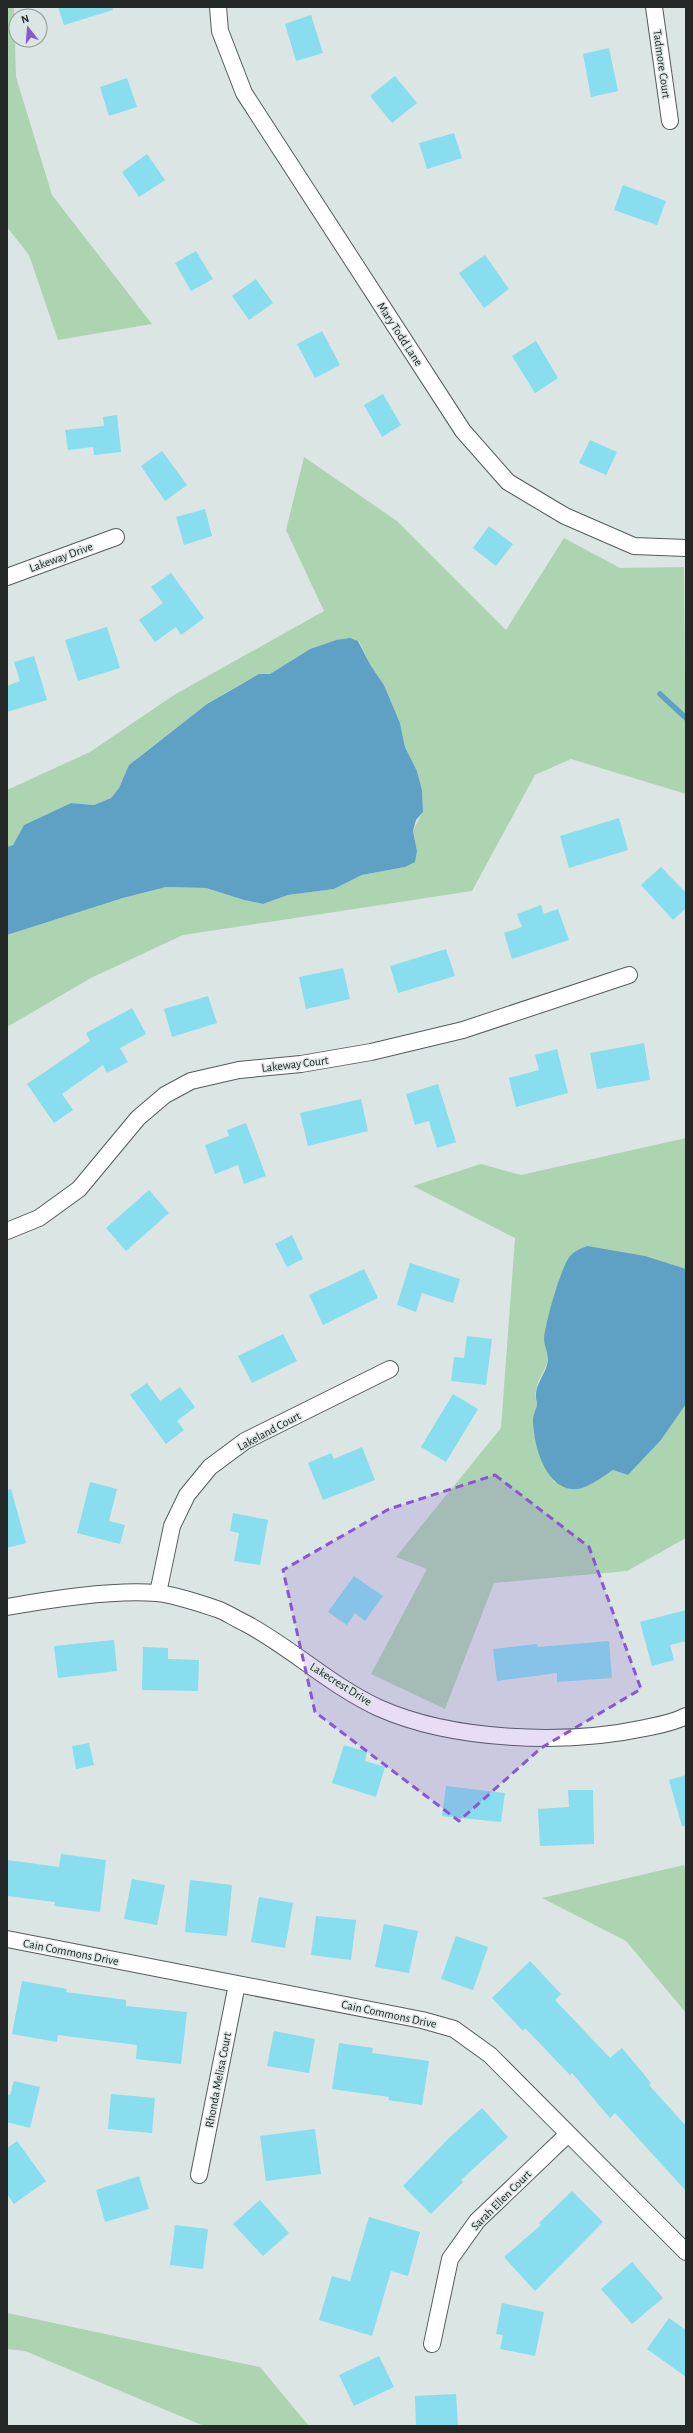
<svg xmlns="http://www.w3.org/2000/svg" width="693" height="2433" font-family="'Alegreya Sans',sans-serif">
<style>
.green{fill:#add4b0}
.water{fill:#5fa1c5}
.lines{fill:none;stroke-linecap:round;stroke-linejoin:round}
.stream{stroke:#5fa1c5;stroke-width:5.5}
.building{fill:#88ddef}
.street-casing{stroke:#545c5b;stroke-width:18}
.street{stroke:#fff;stroke-width:16}
.marked{fill:#8858d1;fill-opacity:0.2;stroke:#8858d1;stroke-width:3;stroke-dasharray:8 5;stroke-linejoin:round}
.labels{text-anchor:middle;stroke-width:3;stroke-linejoin:round;paint-order:stroke}
.street-label{font-size:12px;fill:#242827;stroke:#dbe5e4}
</style>
<rect width="100%" height="100%" fill="#dbe5e4"/>
<path class="green" d="M7,7H14L16,77L52,195L152,324L58,340L29,255L7,227Z
M304,457L397,521L506,630L564,538L620,568L684,567L686,794L571,759L535,775L472,891L183,935L91,978L7,1027V935L123,898L166,887L206,888L244,900L263,904L288,895L334,889L362,875L405,867L417,851L413,831L423,811L422,790L417,771L405,747L400,723L384,685L371,666L359,641L336,640L310,649L270,674L259,675L241,684L207,704L140,756L130,765L119,788L111,798L94,805L71,803L39,818L24,825L13,845L7,847V790L90,752L174,695L324,611L286,530Z
M686,1138V1269L568,1259L560,1278L544,1339L548,1354L547,1364L538,1382L535,1395L537,1405L533,1418L534,1434L543,1462L554,1482L589,1485L613,1470L628,1475L661,1440L686,1404V1538L627,1571L494,1583L445,1709L371,1674L427,1569L396,1557L501,1428L515,1238L413,1186L481,1164L521,1175Z
M684,1865L686,1872V2013L626,1941L542,1898Z
M7,2313L260,2367L309,2426H204L25,2351L7,2349Z"/>
<path class="water" d="M350,638L358,641L371,666L384,685L400,723L405,747L417,771L422,790L423,812L416,820L413,831L417,851L415,862L405,867L362,875L334,889L288,895L263,904L244,900L206,888L166,887L123,898L7,935V847L13,845L24,825L39,818L71,803L94,805L111,798L119,788L129,765L207,704L259,674H270L310,649L336,640Z
M587,1246L645,1256L686,1269V1404L661,1440L628,1475L613,1470C602,1477 585,1491 572,1489C544,1487 533,1442 533,1420C533,1414 536,1410 537,1405C537,1401 535,1397 536,1393C537,1383 544,1375 547,1365C550,1355 544,1347 544,1338C546,1321 559,1274 568,1259C572,1252 580,1249 587,1246Z"/>
<g class="lines">
<path class="stream" d="M660,694L686,718"/>
</g>
<path class="building" d="M58,7H112L113,10L64,25Z
M311,15L323,53L296,61L285,24Z
M609,48L618,91L591,97L583,54Z
M395,76L417,103L392,123L370,96Z
M127,78L137,107L109,116L100,87Z
M454,133L462,158L427,169L419,143Z
M147,154L165,180L139,197L122,172Z
M623,185L666,201L657,225L614,210Z
M196,251L213,279L191,291L175,263Z
M485,255L509,289L484,308L459,273Z
M256,279L273,303L249,320L232,296Z
M322,331L340,365L315,378L297,344Z
M536,341L558,378L535,393L512,356Z
M383,394L401,425L382,437L364,405Z
M117,415L121,452L94,455L93,447L68,450L65,430L104,426L103,417Z
M590,440L617,452L606,475L579,463Z
M162,451L187,485L165,501L141,466Z
M205,509L212,536L184,545L176,517Z
M489,526L513,544L496,566L473,548Z
M171,573L204,618L181,635L176,627L155,642L139,620L163,603L151,587Z
M107,627L120,668L78,681L65,640Z
M34,656L47,700L7,712V686L20,681L14,662Z
M619,818L628,850L569,868L560,836Z
M661,867L686,893V908L673,920L641,885Z
M541,905L544,914L558,909L569,940L512,959L504,933L522,927L517,914Z
M446,949L455,976L398,993L390,966Z
M343,968L350,999L306,1009L299,977Z
M208,996L217,1023L172,1037L164,1009Z
M132,1008L146,1034L120,1048L128,1062L107,1073L103,1065L62,1094L73,1110L54,1123L27,1084L90,1041L86,1033Z
M644,1043L650,1080L597,1089L590,1053Z
M557,1049L568,1093L516,1107L509,1078L539,1070L535,1055Z
M438,1084L456,1142L437,1148L429,1121L415,1125L406,1094Z
M361,1099L368,1131L308,1146L300,1113Z
M246,1123L266,1176L244,1184L238,1165L215,1174L205,1145L229,1136L227,1130Z
M149,1190L169,1213L126,1251L106,1228Z
M292,1235L303,1259L287,1267L275,1244Z
M410,1263L460,1279L453,1303L422,1293L416,1312L397,1305Z
M364,1269L378,1298L323,1325L309,1295Z
M283,1334L297,1361L252,1383L238,1356Z
M467,1336L492,1339L486,1385L451,1381L454,1357L464,1358Z
M147,1383L160,1401L180,1387L195,1407L177,1421L184,1430L166,1444L130,1395Z
M453,1394L478,1409L446,1462L421,1447Z
M362,1447L375,1480L323,1500L308,1463L331,1453L334,1459Z
M90,1482L117,1489L109,1521L125,1525L120,1544L77,1533Z
M11,1489L26,1543L7,1548V1490Z
M233,1513L268,1520L260,1565L234,1561L239,1533L230,1531Z
M354,1576L383,1596L365,1621L355,1613L347,1625L328,1612Z
M686,1610V1641L670,1645L674,1660L652,1666L640,1622Z
M114,1640L117,1671L58,1678L54,1646Z
M609,1641L612,1678L557,1682V1673L497,1681L493,1649L537,1644L538,1647Z
M143,1647L168,1648V1659L199,1660L198,1691L142,1690Z
M89,1743L94,1765L76,1769L72,1746Z
M344,1745L367,1752L365,1761L385,1767L376,1797L332,1783Z
M686,1775V1826H682L669,1780Z
M446,1786L505,1793L501,1822L442,1816Z
M568,1790H593L594,1844L540,1846L538,1809L569,1807Z
M61,1854L106,1860L100,1912L54,1906L55,1902L7,1896V1860L59,1867Z
M132,1879L165,1885L157,1925L124,1919Z
M190,1880L232,1885L227,1936L185,1932Z
M259,1897L293,1903L285,1948L251,1942Z
M316,1916L356,1920L351,1960L311,1955Z
M384,1924L418,1931L409,1973L375,1967Z
M456,1936L488,1947L473,1990L441,1979Z
M530,1961L561,1994L555,2000L610,2058L622,2048L651,2083L649,2085L686,2126V2191L615,2113L610,2118L572,2073L570,2075L525,2028L523,2031L492,1998Z
M22,1981L67,1989L66,1992L126,2000V2006L187,2012L181,2064L136,2059L137,2045L58,2035L57,2042L12,2034Z
M274,2031L315,2039L309,2073L267,2066Z
M339,2043L373,2048L372,2053L429,2061L422,2105L388,2100L389,2097L332,2089Z
M14,2081L40,2087L30,2128L7,2122V2094L10,2095Z
M111,2094L155,2098L152,2133L108,2129Z
M482,2108L508,2137L461,2180L463,2182L431,2214L403,2186L449,2138Z
M315,2129L321,2174L266,2181L260,2136Z
M17,2141L46,2181L14,2204L7,2194V2148Z
M139,2176L149,2209L105,2222L96,2190Z
M572,2191L603,2222L535,2291L504,2257L541,2225L539,2223Z
M260,2200L289,2233L263,2256L233,2224Z
M369,2217L420,2232L408,2276L391,2271L372,2336L319,2320L332,2276L350,2281Z
M175,2225L208,2229L203,2269L170,2265Z
M632,2262L663,2298L632,2324L601,2289Z
M502,2303L544,2312L535,2356L500,2349L503,2335L496,2334Z
M669,2318L686,2330V2377L647,2349Z
M379,2356L394,2387L354,2406L339,2375Z
M456,2394L458,2426H416L415,2396Z"/>
<g class="lines">
<defs>
<path id="street" d="M218,7L220,31L244,93L463,431L508,482L565,516L634,546L686,548
M654,7L670,121
M7,577L116,537
M7,1231L39,1218L79,1189L138,1118L165,1095L191,1081L239,1070L301,1064L371,1052L463,1030L629,975
M158,1593L172,1526L187,1495L210,1467L245,1441L390,1369
M7,1607C51,1599 113,1589 157,1593C176,1595 199,1603 217,1609C226,1612 236,1619 245,1623C292,1648 331,1686 379,1708C453,1741 566,1745 645,1728C659,1725 673,1723 686,1716
M7,1939L422,2020L454,2029L490,2055L686,2252
M199,2175L237,1984
M432,2344L450,2259L477,2221L568,2134"/>
</defs>
<use href="#street" class="street-casing"/>
<use href="#street" class="street"/>
</g>
<path class="marked" d="M495,1475L589,1547L641,1689L541,1748L459,1821L315,1712L283,1570L389,1509Z"/>
<g class="labels">
<g class="street-label">
<text transform="translate(662 64) rotate(82)" y="4">Tadmore Court</text>
<text transform="translate(400 334) rotate(57)" y="4">Mary Todd Lane</text>
<text transform="translate(61 557) rotate(-20)" y="4">Lakeway Drive</text>
<text transform="translate(295 1064) rotate(-7)" y="4">Lakeway Court</text>
<text transform="translate(269 1431) rotate(-28)" y="4">Lakeland Court</text>
<text transform="translate(341 1684) rotate(32)" y="4">Lakecrest Drive</text>
<text transform="translate(71 1952) rotate(11)" y="4">Cain Commons Drive</text>
<text transform="translate(389 2014) rotate(12)" y="4">Cain Commons Drive</text>
<text transform="translate(218 2080) rotate(-79)" y="4">Rhonda Melisa Court</text>
<text transform="translate(501 2200) rotate(-45)" y="4">Sarah Ellen Court</text>
</g>
</g>
<rect width="693" height="2433" fill="none" stroke="#242827" stroke-width="16"/>
<g transform="translate(28 28) rotate(343)"><circle r="19" fill="#dbe5e4" stroke="#929998"/>
<path d="M0-3L7 15L0 10L-7 15Z" fill="#8858d1"/>
<text y="-6" font-size="11" font-weight="bold" text-anchor="middle" fill="#242827">N</text>
</g>
</svg>
